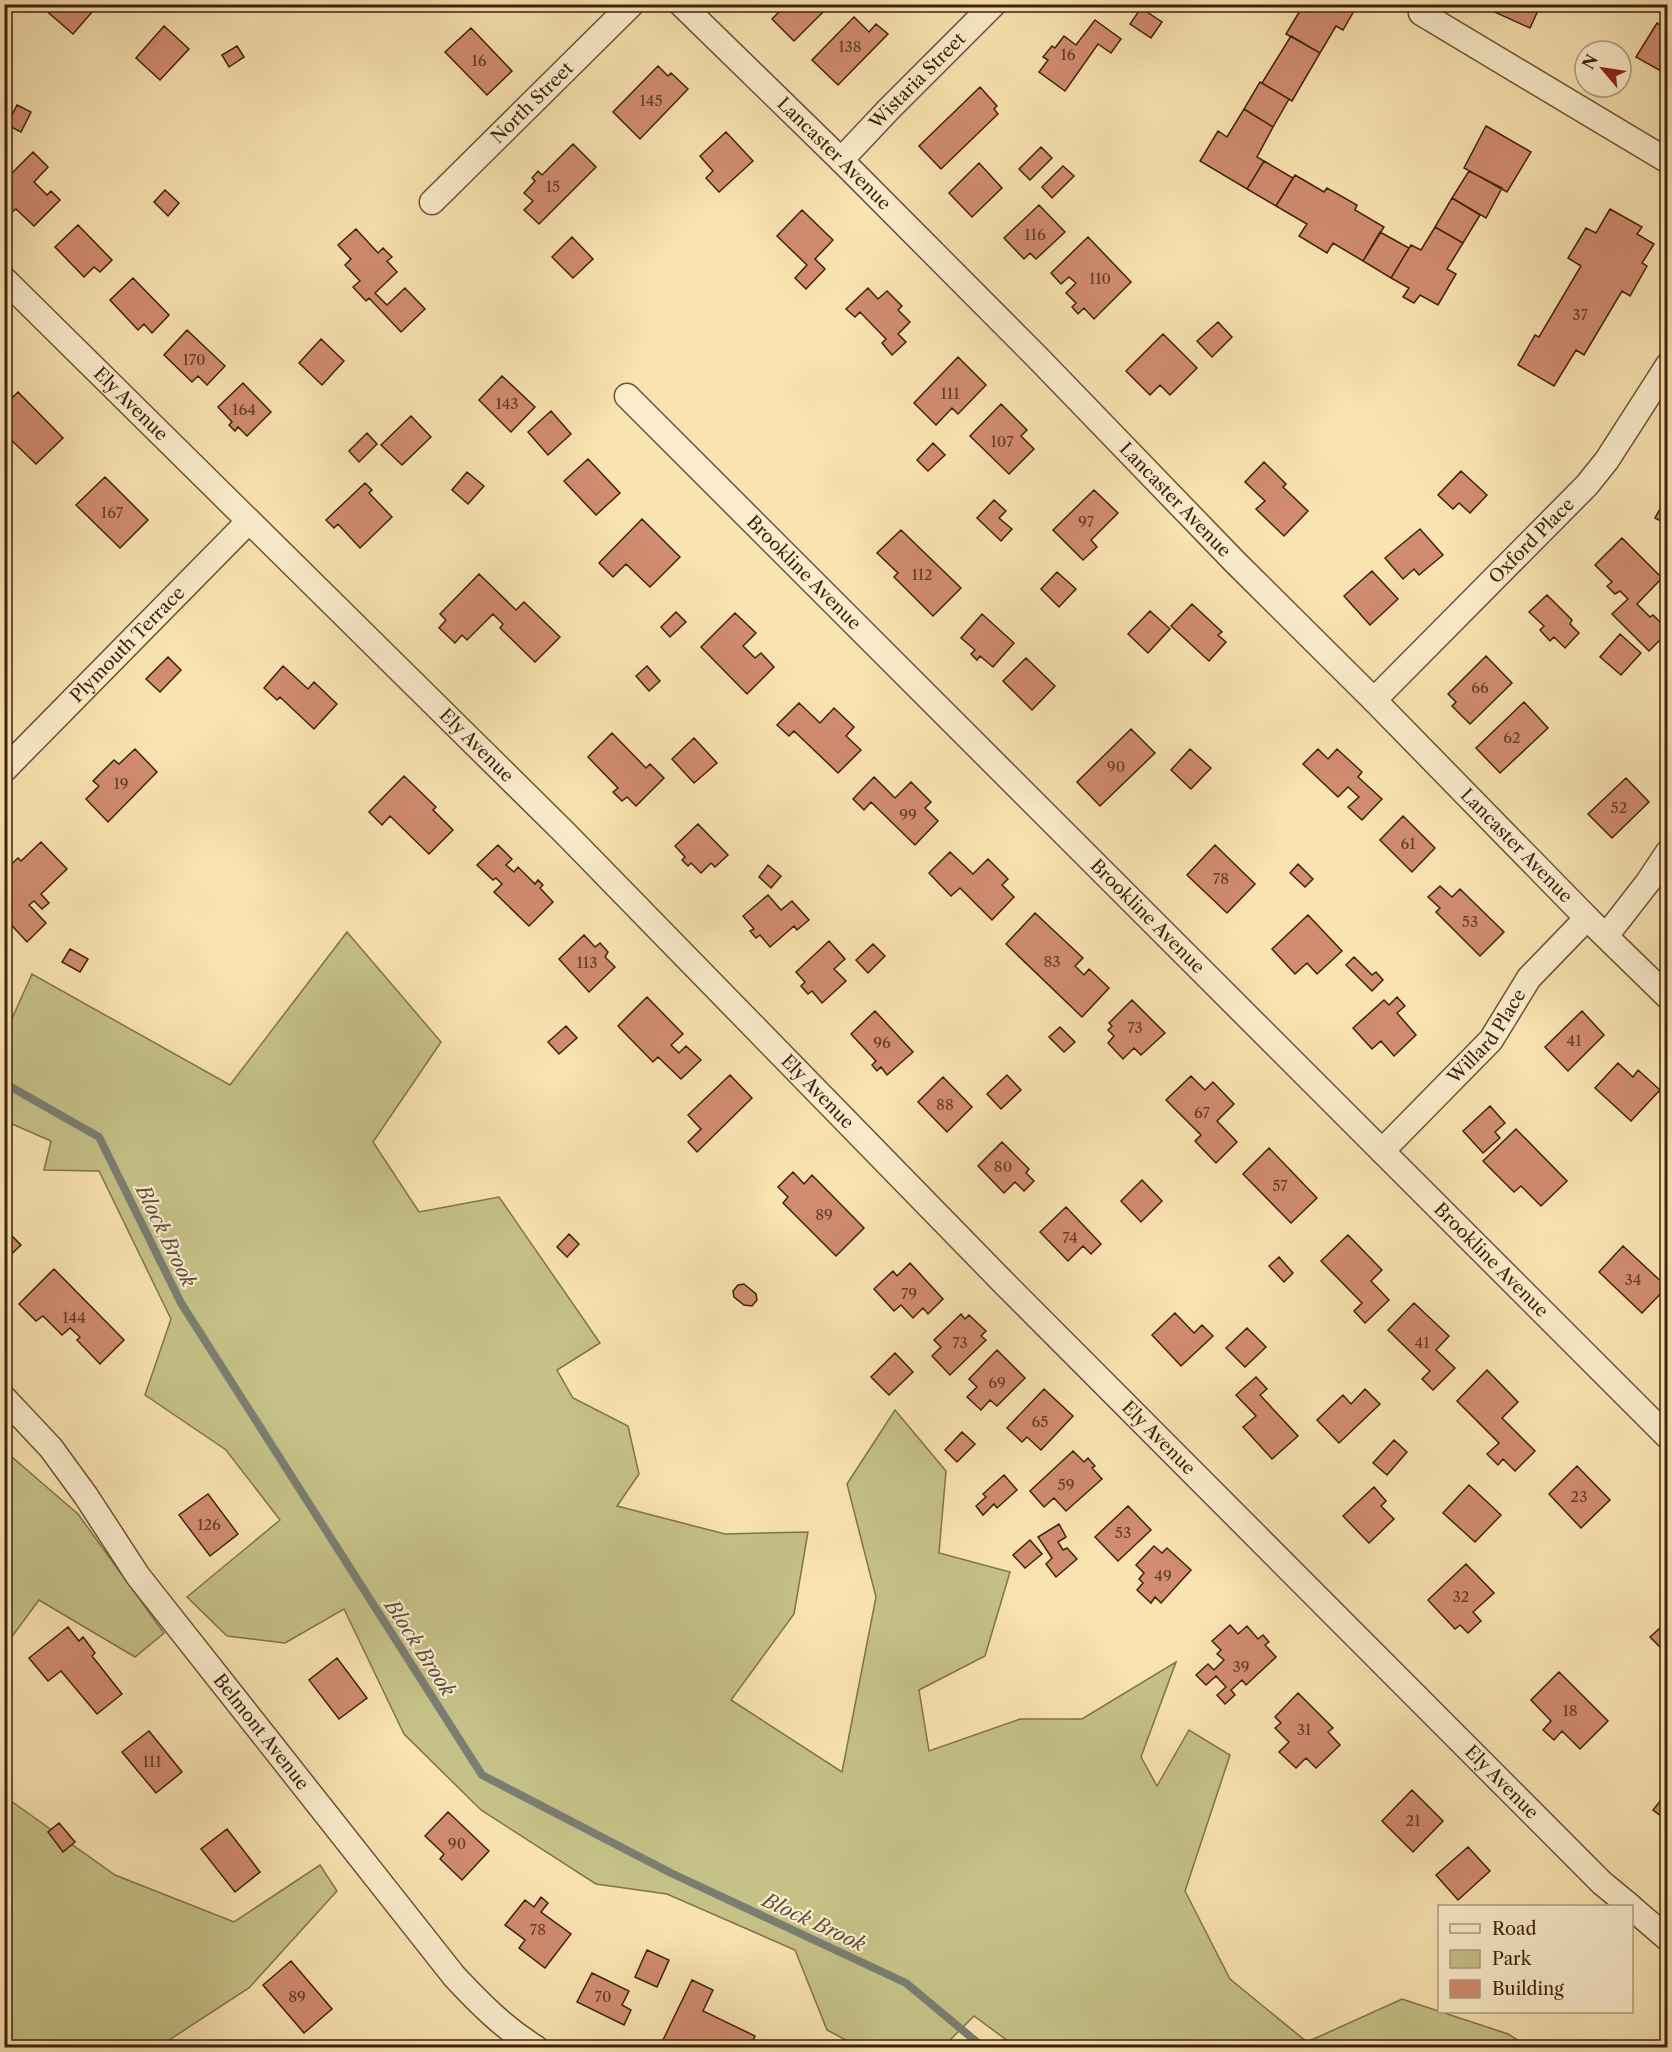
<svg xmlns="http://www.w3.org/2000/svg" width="1672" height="2052" font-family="'Libre Caslon Text',serif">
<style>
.green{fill:#c5c187;stroke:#82724a;stroke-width:1.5}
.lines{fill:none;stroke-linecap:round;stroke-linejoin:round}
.stream{stroke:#7a7e72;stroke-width:8}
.building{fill:#d18c71;stroke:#3e220d;stroke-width:1.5}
.minor-casing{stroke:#6d5236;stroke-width:27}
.minor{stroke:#fbedcc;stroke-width:24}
.labels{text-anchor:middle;stroke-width:4.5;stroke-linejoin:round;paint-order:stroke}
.number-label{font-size:15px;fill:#633c26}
.street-label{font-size:18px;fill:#3e220d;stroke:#fbedcc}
.water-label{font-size:20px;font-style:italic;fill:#5c5040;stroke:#fbedcc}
</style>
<rect width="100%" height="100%" fill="#f9e3b1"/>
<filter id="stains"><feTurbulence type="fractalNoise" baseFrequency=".00333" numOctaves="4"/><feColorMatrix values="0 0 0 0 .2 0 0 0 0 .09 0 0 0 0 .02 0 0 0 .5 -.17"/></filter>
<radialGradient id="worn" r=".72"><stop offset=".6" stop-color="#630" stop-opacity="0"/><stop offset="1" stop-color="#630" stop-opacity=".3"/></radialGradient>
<path class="green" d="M347,932L441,1042L373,1142L419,1212L499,1197L600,1343L557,1370L573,1398L628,1426L639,1474L617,1506L725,1534L808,1532L794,1614L731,1700L842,1772L876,1597L847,1484L895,1410L946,1471L939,1553L1010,1572L985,1656L919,1690L929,1751L1020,1719H1082L1176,1662L1141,1757L1157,1786L1189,1730L1230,1755L1185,1891L1230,1979L1307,2042L1402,1999L1508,2034L1529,2047H1016L974,2016L943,2047H859L827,2030L795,1950L667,1894L596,1884L481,1810L404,1734L344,1609L285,1643L227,1636L187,1597L280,1520L226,1450L145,1395L171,1319L99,1171L44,1170L51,1141L5,1121V1034L32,974L230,1085Z
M5,1451L78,1514L164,1633L135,1657L39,1600L5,1646Z
M4,1796L115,1875L234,1922L320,1865L337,1891L249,1988L169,2040L170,2047H5Z"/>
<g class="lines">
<path class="stream" d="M4,1083L99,1137L181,1303L482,1775L671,1873L906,1983L984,2048"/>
</g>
<path class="building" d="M44,4H99L73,34L42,7Z
M780,4H831L794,41L772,19L782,9L779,6Z
M1304,4H1358L1343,30L1336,26L1320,53L1286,34Z
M1493,4H1541L1530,28L1490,10Z
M1141,8L1162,22L1151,38L1130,24Z
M854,17L869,32L876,24L888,34L838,85L812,60Z
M1095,20L1121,39L1111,53L1098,44L1065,91L1039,72L1048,60L1043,57L1052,46L1055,48L1064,36L1076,45Z
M1657,23L1668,29V75L1636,57Z
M164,26L189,49L160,80L136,58Z
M471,28L512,71L487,95L445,52Z
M1291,36L1320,53L1292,101L1262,83Z
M237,46L244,57L229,67L222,55Z
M658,66L668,76L671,73L688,89L640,139L613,112Z
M1260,82L1289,99L1273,127L1244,109Z
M980,87L997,106L994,109L998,114L941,169L919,146Z
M17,105L31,112L21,132L7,125Z
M1244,109L1273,127L1257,157L1264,161L1247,189L1200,161L1218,131L1227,137Z
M1486,126L1531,152L1507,192L1464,168Z
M726,132L753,161L719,192L706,178L713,171L700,156Z
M573,144L596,167L539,224L524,210L533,201L524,193L535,181L532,178L538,171L542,175Z
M1041,147L1052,158L1030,180L1019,169Z
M33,152L48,167L34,182L47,195L51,191L60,200L34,226L16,209L12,212L7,206L10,202L4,196V181Z
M1264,161L1293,178L1276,206L1247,189Z
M979,163L1002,188L972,217L949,193Z
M1063,166L1074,176L1052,198L1042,187Z
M1469,171L1502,188L1486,218L1452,198Z
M1295,175L1324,192L1327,188L1357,205L1355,210L1384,227L1363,261L1333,243L1327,253L1299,236L1307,224L1276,206Z
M165,190L179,203L168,216L154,202Z
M1452,198L1480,215L1463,243L1435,227Z
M1039,205L1065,232L1036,259L1030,253L1024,259L1004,238Z
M1610,209L1642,227L1637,234L1654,244L1642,263L1647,266L1630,296L1622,291L1584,355L1576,350L1554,386L1518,365L1535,335L1539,337L1581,266L1568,258L1586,228L1596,233Z
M802,210L833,240L815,259L825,269L806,289L795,278L807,265L777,236Z
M78,225L112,260L100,272L94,267L84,277L55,247Z
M1435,227L1463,243L1447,269L1456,274L1438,305L1420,295L1414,303L1403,297L1409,288L1391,278L1411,245L1421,250Z
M356,229L378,253L383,248L392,257L387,261L397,272L375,293L387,305L405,288L425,309L401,332L369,298L366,301L353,287L360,281L345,265L351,259L338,245Z
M1380,232L1409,248L1391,278L1363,261Z
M572,237L593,259L573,278L552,257Z
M1088,237L1131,282L1094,319L1084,308L1078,314L1072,307L1076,303L1066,293L1076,283L1069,277L1061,284L1051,273Z
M133,278L169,315L152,333L144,324L138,330L110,300Z
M868,288L878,299L887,291L902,306L898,310L910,322L898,334L906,342L892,355L882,343L886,339L860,312L855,317L846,309Z
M1218,322L1232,337L1212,357L1197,341Z
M187,330L225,366L207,385L198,376L192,382L164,355Z
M1163,334L1197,368L1170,395L1160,385L1150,395L1126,371Z
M321,339L344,361L322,385L299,363Z
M958,357L986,385L958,414L952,408L936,425L914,403Z
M502,376L535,407L511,432L479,400Z
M243,383L271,412L247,436L238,427L235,431L229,425L232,422L218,407Z
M18,392L63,438L36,464L4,433V406Z
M1001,404L1027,430L1021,436L1034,449L1009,474L970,436Z
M551,411L571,434L548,455L528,432Z
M411,416L431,437L402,465L381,445Z
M367,433L377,444L359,462L349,451Z
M933,443L945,455L928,471L917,460Z
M588,459L620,493L596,515L564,481Z
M1264,462L1286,484L1283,487L1308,511L1284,536L1256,509L1265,501L1245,482Z
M1461,471L1487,495L1470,513L1459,503L1453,509L1438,495Z
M467,472L484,486L468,504L452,490Z
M105,477L148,520L120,548L76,505Z
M365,483L372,490L369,493L392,517L360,548L338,524L334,528L326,520Z
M1094,490L1118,513L1091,540L1097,547L1083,560L1053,530Z
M1668,495V525L1655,518Z
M994,500L1006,511L999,518L1012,529L1001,541L977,518Z
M642,519L680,557L650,587L626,564L613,577L599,563Z
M1420,529L1443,555L1419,575L1414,569L1403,579L1385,558Z
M901,530L961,588L933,616L894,577L898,573L877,553Z
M1622,538L1662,578L1637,604L1650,617L1653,615L1661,623L1668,616V632L1649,651L1612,614L1628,599L1620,591L1615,594L1607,586L1612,582L1595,565Z
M1372,571L1398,599L1370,625L1344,596Z
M1057,572L1076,589L1059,607L1041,589Z
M479,574L516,610L524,602L560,637L535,662L500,628L503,624L493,614L467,640L462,635L455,643L439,628L446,620L440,614Z
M1547,595L1572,620L1570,624L1579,633L1565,648L1554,637L1550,641L1540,630L1544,626L1529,612Z
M1192,604L1222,632L1218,635L1226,642L1209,661L1171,626Z
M1150,611L1170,629L1148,653L1128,634Z
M676,612L686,622L670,637L661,627Z
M735,613L756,633L743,646L755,658L761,653L774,667L747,694L701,647Z
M982,614L1014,643L993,667L980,656L977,660L971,654L975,650L961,638Z
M1620,634L1641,653L1621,675L1600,657Z
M1486,656L1512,683L1470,724L1452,706L1456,702L1448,694Z
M168,657L181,670L160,692L146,679Z
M1026,658L1055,686L1032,710L1003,681Z
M283,666L308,689L314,682L337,704L314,729L280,697L277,700L264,688Z
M647,666L660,681L649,691L636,676Z
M1524,702L1548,728L1500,773L1476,748Z
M799,703L820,723L834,708L854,727L846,736L861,750L838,773L794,731L789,736L777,725Z
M1131,729L1155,753L1100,806L1077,782Z
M612,733L646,768L650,764L664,778L636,806L627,797L622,801L613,792L618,788L588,757Z
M694,738L717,763L694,783L672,759Z
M135,749L157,772L108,822L86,799L99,786L93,781L114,760L119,764Z
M1190,749L1211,768L1191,789L1171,770Z
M1318,749L1328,759L1337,749L1362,772L1358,777L1382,799L1362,820L1348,807L1359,797L1348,787L1338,797L1303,764Z
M404,776L436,807L433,810L453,830L429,854L390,816L382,825L369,812Z
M874,777L895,798L911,782L931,802L925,808L938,821L915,845L871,802L864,810L853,799Z
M1626,778L1649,802L1612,838L1588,814Z
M1403,816L1435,848L1412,872L1380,840Z
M698,824L728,855L715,867L711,863L701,873L691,863L688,866L682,860L685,857L675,846Z
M41,842L67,869L41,894L49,903L42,909L34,901L29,905L46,923L27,942L4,917V879L8,876L4,871L18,858L21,861Z
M498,845L512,859L506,865L514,872L518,867L535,884L538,880L543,885L540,888L553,902L529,926L494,892L502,884L496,878L493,880L477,865Z
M1215,845L1255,884L1227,913L1187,875Z
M950,852L973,874L988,859L1008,879L1002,885L1014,897L992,920L960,888L951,896L929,873Z
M1298,864L1313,879L1305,887L1290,873Z
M768,865L781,876L771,888L759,877Z
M1440,886L1452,897L1460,889L1504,932L1480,956L1436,912L1440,908L1428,897Z
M768,895L781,910L792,901L809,920L797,930L794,926L770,947L760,935L756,938L750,931L754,929L743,916Z
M1035,913L1083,958L1075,966L1084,975L1089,969L1109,988L1082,1017L1006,944Z
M1308,915L1342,951L1317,974L1307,963L1295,974L1272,949Z
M584,935L595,947L600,943L608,952L605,957L615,967L589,992L559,959Z
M829,941L845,959L834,969L846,981L822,1003L812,991L808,994L801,986L805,982L796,972Z
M873,944L885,956L868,973L856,960Z
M70,949L88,959L80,972L62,962Z
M1354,957L1372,975L1376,972L1383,980L1372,991L1346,965Z
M647,997L683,1034L671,1045L679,1053L686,1046L701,1060L681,1079L658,1057L653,1062L618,1026Z
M1397,997L1405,1006L1397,1013L1416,1035L1394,1056L1381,1041L1372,1049L1353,1028L1384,1000L1389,1005Z
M1132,1000L1165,1033L1141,1055L1134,1048L1123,1059L1108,1043L1114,1036L1108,1030L1112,1026L1109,1023Z
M875,1011L913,1052L887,1075L881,1067L877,1071L872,1065L876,1061L851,1034Z
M1582,1011L1604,1035L1568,1071L1545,1047Z
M566,1026L577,1038L559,1054L548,1042Z
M1060,1027L1075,1042L1064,1052L1049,1037Z
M1618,1063L1633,1077L1638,1070L1660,1090L1631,1121L1595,1088Z
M730,1075L752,1098L697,1152L688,1142L701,1129L688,1115Z
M1007,1075L1021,1090L1001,1109L987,1094Z
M1191,1076L1205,1090L1213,1082L1234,1104L1217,1121L1237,1142L1216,1163L1195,1141L1201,1135L1166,1100Z
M943,1077L972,1107L947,1132L918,1102Z
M1490,1106L1505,1123L1495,1132L1500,1138L1483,1153L1463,1131Z
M1516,1129L1567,1181L1541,1206L1521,1186L1514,1192L1483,1161Z
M1002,1142L1029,1169L1026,1173L1034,1181L1024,1191L1015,1182L1004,1193L978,1166Z
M1269,1148L1317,1198L1291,1223L1243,1174Z
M793,1172L804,1184L812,1175L864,1228L836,1256L783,1203L788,1197L778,1187Z
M1142,1180L1162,1201L1141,1222L1121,1201Z
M1066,1207L1101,1244L1091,1254L1083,1246L1068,1261L1040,1232Z
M7,1231L21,1245L4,1261V1233Z
M569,1234L579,1244L567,1257L557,1247Z
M1348,1235L1382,1270L1371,1281L1389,1300L1365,1323L1354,1311L1362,1303L1321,1261Z
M1623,1246L1667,1287L1642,1313L1599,1272Z
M1279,1257L1293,1273L1284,1282L1269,1266Z
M910,1263L943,1299L928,1314L923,1308L913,1318L901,1305L894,1311L874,1289L893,1271L897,1276Z
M54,1269L124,1340L100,1364L77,1340L80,1337L70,1328L62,1335L43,1316L36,1321L19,1304Z
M744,1284L756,1294L757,1300L752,1306L744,1305L734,1297L733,1291L738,1285Z
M1414,1303L1449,1336L1436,1350L1455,1368L1433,1390L1422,1379L1430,1371L1388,1330Z
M1175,1313L1194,1333L1202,1325L1213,1336L1181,1366L1152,1335Z
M961,1314L965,1319L969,1315L986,1331L981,1336L986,1340L950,1375L932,1356L941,1347L934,1340Z
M1247,1328L1266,1347L1245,1367L1226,1348Z
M997,1350L1025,1378L997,1406L990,1400L981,1410L967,1397L977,1387L969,1379Z
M895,1353L913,1372L889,1395L871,1377Z
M1487,1370L1518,1402L1502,1418L1535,1451L1515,1471L1503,1459L1498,1465L1487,1454L1499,1443L1457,1401Z
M1256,1377L1267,1389L1260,1395L1298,1436L1272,1459L1243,1427L1256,1416L1236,1395Z
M1044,1389L1073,1416L1041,1450L1027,1437L1022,1442L1007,1428Z
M1365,1389L1380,1404L1339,1443L1317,1420L1343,1395L1351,1404Z
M962,1432L975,1444L957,1462L945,1450Z
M1394,1440L1407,1452L1387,1475L1373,1463Z
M1073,1451L1084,1462L1088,1458L1095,1466L1092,1468L1102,1479L1066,1511L1054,1498L1044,1507L1030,1491Z
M1577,1466L1610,1500L1581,1528L1549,1494Z
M1004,1475L1017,1490L997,1508L994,1504L983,1515L976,1506L986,1497L983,1494Z
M1469,1485L1501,1515L1475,1542L1443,1513Z
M1374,1487L1386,1501L1381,1506L1394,1519L1369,1543L1343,1516Z
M208,1494L238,1534L210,1556L179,1515Z
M1128,1506L1151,1530L1118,1561L1095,1537Z
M1059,1524L1066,1537L1058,1542L1063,1550L1067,1548L1077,1559L1056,1577L1046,1564L1052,1558L1038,1537Z
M1030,1540L1042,1554L1025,1568L1013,1555Z
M1154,1546L1162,1553L1167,1548L1191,1570L1161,1603L1155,1597L1151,1603L1137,1590L1143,1583L1139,1579L1144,1573L1136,1565Z
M1466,1564L1494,1593L1473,1612L1481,1621L1468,1633L1460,1625L1455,1629L1428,1600Z
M1668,1621V1655L1650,1637Z
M1230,1625L1238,1634L1247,1626L1258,1639L1263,1635L1269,1642L1265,1645L1276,1657L1246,1685L1242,1680L1231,1690L1235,1695L1225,1704L1217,1695L1226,1687L1216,1676L1206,1685L1196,1675L1208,1664L1214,1670L1224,1660L1217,1654L1221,1650L1212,1641Z
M68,1627L79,1641L83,1637L95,1653L92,1656L122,1694L97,1714L61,1671L48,1681L29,1658Z
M337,1658L367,1698L339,1719L309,1680Z
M1559,1672L1608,1721L1580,1749L1562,1731L1554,1740L1543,1730L1551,1721L1531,1700Z
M1298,1693L1333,1728L1328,1732L1340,1745L1316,1768L1306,1758L1296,1768L1279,1752L1289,1742L1275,1728L1281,1723L1275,1717Z
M149,1731L182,1772L156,1793L122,1752Z
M1412,1790L1443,1821L1413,1852L1382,1821Z
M1664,1796L1668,1799V1821L1653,1810Z
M448,1812L489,1851L462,1880L440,1859L444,1854L425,1836Z
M59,1823L75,1842L63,1852L48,1832Z
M227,1829L260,1872L235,1892L201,1849Z
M1468,1847L1490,1871L1458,1900L1436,1875Z
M541,1897L548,1903L541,1912L571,1934L545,1968L519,1948L525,1940L505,1925L525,1900L534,1907Z
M647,1950L669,1960L657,1987L635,1977Z
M291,1961L332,2009L304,2033L263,1985Z
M592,1973L629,1991L622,2005L631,2010L624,2025L577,2002Z
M692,1980L713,1990L703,2011L755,2036L750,2048H679L663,2040Z"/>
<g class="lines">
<defs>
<g id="minor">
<path id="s1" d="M681,4L841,160L1037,357L1235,562L1374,700L1587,918L1668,997"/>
<path d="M1425,4L1421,13L1668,161"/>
<path id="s2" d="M841,160L889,109L994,4"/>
<path id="s3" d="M432,202L632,4"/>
<path id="s4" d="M4,279L565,833L1002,1281L1602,1883L1630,1906"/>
<path id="s5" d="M627,396L1668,1437"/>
<path id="s6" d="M1374,700L1587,485L1607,460L1668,365"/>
<path id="s7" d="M4,770L249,521"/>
<path d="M1606,936L1648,882L1668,852"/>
<path id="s8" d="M1382,1151L1491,1040L1529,978L1587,918"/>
<path id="s9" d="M4,1398L51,1448L86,1496L138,1576L454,1976C479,2003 504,2028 536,2048"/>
<path d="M1632,1908L1668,1939"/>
</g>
</defs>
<use href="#minor" class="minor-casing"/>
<use href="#minor" class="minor"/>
</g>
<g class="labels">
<g class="number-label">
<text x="850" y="52">138</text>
<text x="1068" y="60">16</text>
<text x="479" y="66">16</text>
<text x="651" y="106">145</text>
<text x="553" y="192">15</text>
<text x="1035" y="240">116</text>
<text x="1100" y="284">110</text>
<text x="1580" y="320">37</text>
<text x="194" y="365">170</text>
<text x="950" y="399">111</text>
<text x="507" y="409">143</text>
<text x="244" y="415">164</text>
<text x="1002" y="447">107</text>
<text x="112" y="518">167</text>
<text x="1086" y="527">97</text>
<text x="922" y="580">112</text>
<text x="1480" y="693">66</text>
<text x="1512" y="743">62</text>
<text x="1116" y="772">90</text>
<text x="121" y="789">19</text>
<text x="1619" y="813">52</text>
<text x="908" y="820">99</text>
<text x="1408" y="849">61</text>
<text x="1221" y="884">78</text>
<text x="1470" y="927">53</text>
<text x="1052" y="967">83</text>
<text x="587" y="968">113</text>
<text x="1135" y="1033">73</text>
<text x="1574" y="1046">41</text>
<text x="882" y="1048">96</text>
<text x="945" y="1110">88</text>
<text x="1202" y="1118">67</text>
<text x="1003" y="1172">80</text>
<text x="1280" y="1191">57</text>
<text x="824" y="1220">89</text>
<text x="1070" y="1243">74</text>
<text x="1633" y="1285">34</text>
<text x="909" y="1299">79</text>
<text x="74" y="1323">144</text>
<text x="960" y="1348">73</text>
<text x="1422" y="1348">41</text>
<text x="997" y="1388">69</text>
<text x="1040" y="1427">65</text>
<text x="1066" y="1490">59</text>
<text x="1579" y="1502">23</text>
<text x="209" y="1530">126</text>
<text x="1123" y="1538">53</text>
<text x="1163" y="1581">49</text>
<text x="1461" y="1602">32</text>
<text x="1241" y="1672">39</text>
<text x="1570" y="1716">18</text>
<text x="1304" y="1735">31</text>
<text x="152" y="1767">111</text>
<text x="1413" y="1826">21</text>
<text x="457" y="1849">90</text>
<text x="538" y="1935">78</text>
<text x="297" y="2002">89</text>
<text x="603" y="2002">70</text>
</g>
<g class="street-label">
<text dy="6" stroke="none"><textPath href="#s2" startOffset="110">Wistaria Street</textPath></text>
<text dy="6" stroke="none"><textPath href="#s3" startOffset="141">North Street</textPath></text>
<text dy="6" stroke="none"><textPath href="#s1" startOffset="214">Lancaster Avenue</textPath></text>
<text dy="6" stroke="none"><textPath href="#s4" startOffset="178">Ely Avenue</textPath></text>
<text dy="6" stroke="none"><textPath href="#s1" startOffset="700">Lancaster Avenue</textPath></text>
<text dy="6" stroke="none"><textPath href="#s6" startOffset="224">Oxford Place</textPath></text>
<text dy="6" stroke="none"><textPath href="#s5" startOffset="250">Brookline Avenue</textPath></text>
<text dy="6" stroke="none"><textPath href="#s7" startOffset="176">Plymouth Terrace</textPath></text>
<text dy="6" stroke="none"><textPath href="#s4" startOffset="664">Ely Avenue</textPath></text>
<text dy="6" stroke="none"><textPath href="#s1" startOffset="1186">Lancaster Avenue</textPath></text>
<text dy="6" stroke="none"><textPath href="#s5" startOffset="736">Brookline Avenue</textPath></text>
<text dy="6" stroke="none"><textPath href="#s8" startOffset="156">Willard Place</textPath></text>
<text dy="6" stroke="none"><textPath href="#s4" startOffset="1150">Ely Avenue</textPath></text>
<text dy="6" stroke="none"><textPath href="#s5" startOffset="1222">Brookline Avenue</textPath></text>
<text dy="6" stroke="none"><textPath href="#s4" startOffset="1636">Ely Avenue</textPath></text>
<text dy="6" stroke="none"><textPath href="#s9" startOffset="422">Belmont Avenue</textPath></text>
<text dy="6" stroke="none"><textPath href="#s4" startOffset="2122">Ely Avenue</textPath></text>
</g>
<g class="water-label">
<text transform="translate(166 1236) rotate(64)" y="7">Block Brook</text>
<text transform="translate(420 1648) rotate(57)" y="7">Block Brook</text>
<text transform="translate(814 1922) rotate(25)" y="7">Block Brook</text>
</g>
</g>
<rect width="1672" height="2052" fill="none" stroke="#f9e3b1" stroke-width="24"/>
<rect x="6" y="6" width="1660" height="2040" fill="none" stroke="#3e220d" stroke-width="3"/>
<rect x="12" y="12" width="1648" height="2028" fill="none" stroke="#3e220d" stroke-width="1.5"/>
<rect x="1438" y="1905" width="195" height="108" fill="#fbedcc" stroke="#af9c80" stroke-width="1.5"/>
<rect x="1450" y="1924" width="30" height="9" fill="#fbedcc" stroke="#af9c80" stroke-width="1.5"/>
<text x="1492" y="1935" font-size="18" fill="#3e220d">Road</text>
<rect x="1450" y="1950" width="30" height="18" fill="#c5c187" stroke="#af9c80" stroke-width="1.5"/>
<text x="1492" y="1965" font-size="18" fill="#3e220d">Park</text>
<rect x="1450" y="1980" width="30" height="18" fill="#d18c71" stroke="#af9c80" stroke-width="1.5"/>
<text x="1492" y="1995" font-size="18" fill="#3e220d">Building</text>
<g transform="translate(1603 69) rotate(299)"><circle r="28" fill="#fbedcc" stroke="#af9c80" stroke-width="1.5"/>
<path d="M0-4.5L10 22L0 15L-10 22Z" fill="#8f2418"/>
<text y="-9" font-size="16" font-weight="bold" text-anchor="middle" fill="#3e220d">N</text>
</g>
<rect width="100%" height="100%" filter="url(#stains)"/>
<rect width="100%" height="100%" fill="url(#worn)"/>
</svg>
